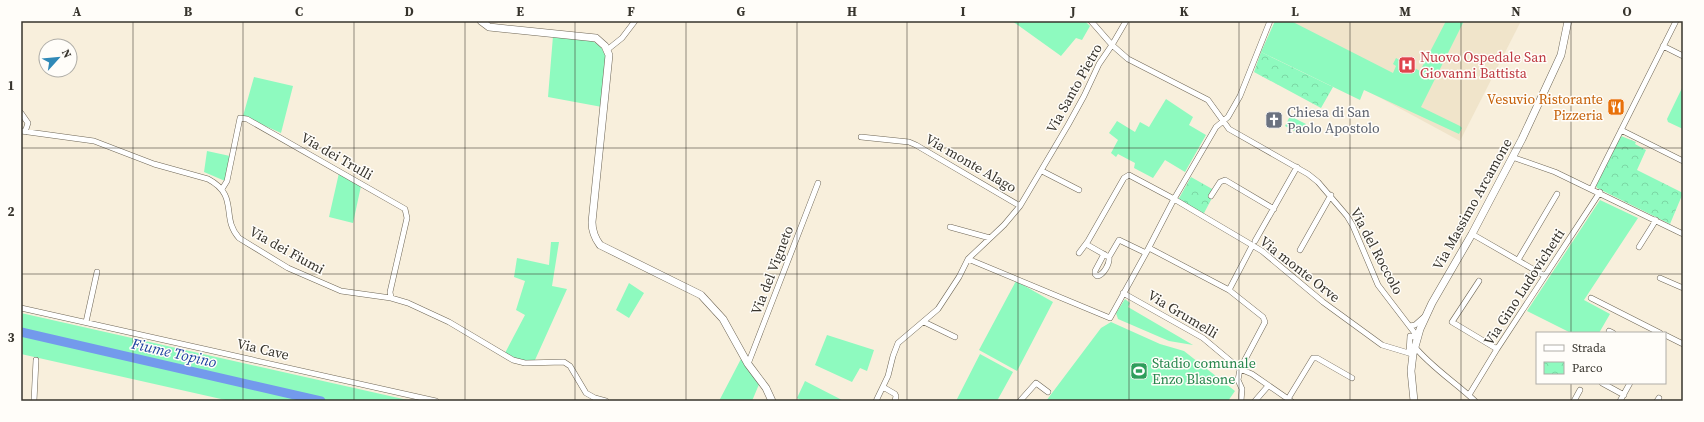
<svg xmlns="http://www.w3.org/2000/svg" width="1704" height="422" font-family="'Source Serif 4',serif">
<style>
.built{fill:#f0e4ca}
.green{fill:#8efabf}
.park{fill:url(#park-crowns)}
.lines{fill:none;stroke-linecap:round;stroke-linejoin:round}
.river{stroke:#739aec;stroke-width:9}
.street-casing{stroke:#6e6656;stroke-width:6}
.secondary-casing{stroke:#6e6656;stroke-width:8}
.street{stroke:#fff;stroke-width:5}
.secondary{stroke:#fff;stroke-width:7}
.grid{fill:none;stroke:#37342d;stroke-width:1;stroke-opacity:0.55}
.labels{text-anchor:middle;stroke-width:3;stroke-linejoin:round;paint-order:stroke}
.health-label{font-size:14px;fill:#be3a42;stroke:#fffdf9;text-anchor:start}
.street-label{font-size:14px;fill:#37342d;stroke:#fffdf9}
.food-label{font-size:14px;fill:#c56008;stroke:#fffdf9;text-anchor:end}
.worship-label{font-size:14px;fill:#5b616d;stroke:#fffdf9;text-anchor:start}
.leisure-label{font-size:14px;fill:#27864d;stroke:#fffdf9;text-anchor:start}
.water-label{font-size:15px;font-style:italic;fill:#1a409f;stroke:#fffdf9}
.neatline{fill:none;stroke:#37342d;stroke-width:1.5}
.grid-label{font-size:13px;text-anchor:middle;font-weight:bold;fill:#37342d}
</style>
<defs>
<pattern id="park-crowns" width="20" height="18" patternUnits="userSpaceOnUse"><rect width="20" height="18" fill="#8efabf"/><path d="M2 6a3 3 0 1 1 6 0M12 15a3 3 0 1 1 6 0" fill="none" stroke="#7bd7a4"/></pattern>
</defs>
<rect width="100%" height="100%" fill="#f8efdc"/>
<path class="built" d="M1275,21H1521L1460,141L1364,89Z"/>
<path class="green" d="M1012,21H1085L1090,26L1082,40L1076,38L1061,56Z
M1275,21H1291L1393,73L1396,66L1393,64L1396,58L1420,71L1446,21H1464L1421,107L1460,126L1462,128L1459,134L1364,90L1360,100L1261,52Z
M553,36L591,40L601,47L606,57L602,107L548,97Z
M254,77L293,86L281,133L243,116Z
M1682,88H1683V129L1668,122L1667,119Z
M1166,99L1193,117L1189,125L1206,135L1185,172L1165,160L1153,178L1134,168L1135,163L1118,154L1116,157L1111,153L1118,140L1109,133L1117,121L1135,132L1140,122L1149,127Z
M1290,116L1306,124L1300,134L1285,126Z
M207,151L230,156L225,181L204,172Z
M339,173L361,186L353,223L329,217Z
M1600,200L1638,218L1584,300L1610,314L1599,333H1571L1527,311Z
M551,242H559L552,286L567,289L535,360H520L505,353L525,315L516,310L525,281L514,277L517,258L549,265Z
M1016,281L1053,302L1017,371L979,350Z
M629,283L644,293L629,318L616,310Z
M1125,299L1130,303L1128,307L1193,345L1169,341L1118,319L1116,313Z
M21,313L412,401H230L21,354Z
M1111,322L1160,344L1184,351L1235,391L1228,401H1046L1101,328Z
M827,335L874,350L867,371L860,368L852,382L815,365Z
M980,354L1013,372L997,401H956Z
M742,357L760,382L752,401H719Z
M805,381L842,400V401H803L797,398Z"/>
<path class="park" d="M1261,52L1333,87L1321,108L1254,72Z
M1621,136L1636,142L1635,144L1646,150L1637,170L1683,193L1670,224L1597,188L1596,186Z
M1191,177L1214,190L1212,198L1203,215L1178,200Z"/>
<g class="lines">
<path class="river" d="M21,332L321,401"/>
<defs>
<path id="street" d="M1126,21L1112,45L1128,59L1208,100L1229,129L1308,174L1318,182L1347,216L1353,226L1378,285L1417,336L1414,337L1410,336L1409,353
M1663,46L1683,56
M607,50L622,38L635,21
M21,113L28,123L25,132
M1621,130L1683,161
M21,131L94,141L154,164L208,179C240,196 220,217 239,238L288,268L341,291L391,298L408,303L449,322L513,360L525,363L564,362L570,366L586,393L595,398L606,401
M861,137L909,142L916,145L1020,206
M1512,157L1555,172L1683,234
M1042,171L1079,190
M1592,188L1676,21
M222,189L227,181L240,118L247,119L405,209L407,218L390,292L391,298
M1211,196L1220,182L1225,180L1274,209
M950,227L990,238
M1472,234L1545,276
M1255,241L1297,167
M1086,244L1107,256
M1639,247L1656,220
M1149,248L1229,290L1252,246
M1300,250L1331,195
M1079,253L1088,241L1124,178L1129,175L1174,199L1262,251L1323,302L1382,345L1412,354
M1104,254L1095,271V274L1097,276C1104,275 1110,263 1109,257L1119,240L1146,253
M968,259L1110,318L1146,253L1174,199L1216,127L1228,117L1240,96L1270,21
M1518,260L1557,194
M1660,278L1683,288
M1479,281L1452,322L1497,349
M1229,290L1263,317L1265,322L1240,369L1238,380L1242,389L1241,401
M1123,293L1203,338L1240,369L1252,374L1291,401
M1591,298L1660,333
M21,308L436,401
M86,322L97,272
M924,322L955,337
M1410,326L1415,325L1424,317
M1609,331L1613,333
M1665,335L1683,344
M1414,346C1431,367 1455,382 1475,401
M748,364L818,183
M1602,383L1624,395
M883,387L895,394L896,396L895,401
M1469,395L1497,349L1600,192
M1288,399L1313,358H1317L1352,378
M34,401L36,360
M876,401L888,376L893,356L898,343L938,309L959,277L968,259L1004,225L1020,206L1068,125L1084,96L1099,64L1112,45L1091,21
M1020,401L1036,383L1048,392
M1255,401L1268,386
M1574,401L1580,390
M1620,401L1630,383
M1657,401L1659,398"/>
<path id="secondary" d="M481,21L489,27L596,38L605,46L609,55L592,222C592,231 594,237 600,245L701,295L723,319L748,364L766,388L772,401
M1414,401L1411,371L1413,354L1420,329L1432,303L1472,234L1522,139L1561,55L1568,21"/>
</defs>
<use href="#street" class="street-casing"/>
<use href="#secondary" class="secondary-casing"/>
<use href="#street" class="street"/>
<use href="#secondary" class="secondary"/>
</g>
<path class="grid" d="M133,21V401M243,21V401M354,21V401M465,21V401M575,21V401M686,21V401M797,21V401M907,21V401M1018,21V401M1129,21V401M1239,21V401M1350,21V401M1461,21V401M1571,21V333M21,148H1683M21,274H1683M1571,383V401"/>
<defs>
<symbol id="hospital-square" viewBox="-11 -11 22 22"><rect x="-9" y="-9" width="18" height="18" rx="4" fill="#e0444e" stroke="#fffdf9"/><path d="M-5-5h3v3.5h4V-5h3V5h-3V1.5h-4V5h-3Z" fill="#fff"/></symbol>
<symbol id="restaurant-square" viewBox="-11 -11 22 22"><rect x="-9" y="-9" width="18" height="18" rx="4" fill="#e8710a" stroke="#fffdf9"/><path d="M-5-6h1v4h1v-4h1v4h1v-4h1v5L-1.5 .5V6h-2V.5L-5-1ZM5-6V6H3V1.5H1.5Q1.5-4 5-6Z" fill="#fff"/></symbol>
<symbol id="church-square" viewBox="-11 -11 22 22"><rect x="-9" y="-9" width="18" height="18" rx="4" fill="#6b7280" stroke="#fffdf9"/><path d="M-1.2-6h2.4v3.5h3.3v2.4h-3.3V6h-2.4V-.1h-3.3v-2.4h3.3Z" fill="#fff"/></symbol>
<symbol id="stadium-square" viewBox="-11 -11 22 22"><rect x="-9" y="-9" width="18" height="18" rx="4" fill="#2e9e5b" stroke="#fffdf9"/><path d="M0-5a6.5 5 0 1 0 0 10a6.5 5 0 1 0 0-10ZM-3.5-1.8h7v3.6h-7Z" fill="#fff"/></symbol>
</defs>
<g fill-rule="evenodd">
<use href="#hospital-square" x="1397" y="55" width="20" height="20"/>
<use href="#restaurant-square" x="1606" y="97" width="20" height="20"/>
<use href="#church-square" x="1264" y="110" width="20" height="20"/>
<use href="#stadium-square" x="1129" y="361" width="20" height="20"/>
</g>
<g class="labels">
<g class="health-label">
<text x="1420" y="62">Nuovo Ospedale San<tspan x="1420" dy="16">Giovanni Battista</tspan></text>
</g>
<g class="street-label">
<text transform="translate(1074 88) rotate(-61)" y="5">Via Santo Pietro</text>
<text transform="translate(337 156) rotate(30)" y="5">Via dei Trulli</text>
<text transform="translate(971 163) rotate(30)" y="5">Via monte Alago</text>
<text transform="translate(1472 204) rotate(-61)" y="5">Via Massimo Arcamone</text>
<text transform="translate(287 250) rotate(29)" y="5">Via dei Fiumi</text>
<text transform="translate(1377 251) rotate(62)" y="5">Via del Roccolo</text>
<text transform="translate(1300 269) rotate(38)" y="5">Via monte Orve</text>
<text transform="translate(772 270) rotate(-69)" y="5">Via del Vigneto</text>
<text transform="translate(1524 287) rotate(-57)" y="5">Via Gino Ludovichetti</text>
<text transform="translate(1183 314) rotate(31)" y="5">Via Grumelli</text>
<text transform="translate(263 349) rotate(13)" y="5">Via Cave</text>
</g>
<g class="food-label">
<text x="1603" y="104">Vesuvio Ristorante<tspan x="1603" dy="16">Pizzeria</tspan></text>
</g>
<g class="worship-label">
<text x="1287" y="117">Chiesa di San<tspan x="1287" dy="16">Paolo Apostolo</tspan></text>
</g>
<g class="leisure-label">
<text x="1152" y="368">Stadio comunale<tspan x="1152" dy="16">Enzo Blasone</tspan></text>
</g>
<g class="water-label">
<text transform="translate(174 353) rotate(13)" y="5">Fiume Topino</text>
</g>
</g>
<rect width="1704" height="422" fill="none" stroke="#fffdf9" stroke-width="44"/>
<rect x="1536" y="332" width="130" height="52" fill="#fffdf9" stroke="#afada7"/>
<rect x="1544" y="345" width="20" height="6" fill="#ffffff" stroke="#afada7"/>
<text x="1572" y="352" font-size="12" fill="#37342d">Strada</text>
<rect x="1544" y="362" width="20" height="12" fill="url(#park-crowns)" stroke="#afada7"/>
<text x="1572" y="372" font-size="12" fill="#37342d">Parco</text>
<g transform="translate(58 58) rotate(63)"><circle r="19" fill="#fffdf9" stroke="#afada7"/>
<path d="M0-3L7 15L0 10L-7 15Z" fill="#3089b7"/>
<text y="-6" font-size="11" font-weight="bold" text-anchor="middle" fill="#37342d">N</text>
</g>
<rect x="22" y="22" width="1660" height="378" class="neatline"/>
<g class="grid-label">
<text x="77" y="16">A</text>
<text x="188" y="16">B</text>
<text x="299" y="16">C</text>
<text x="409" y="16">D</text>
<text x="520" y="16">E</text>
<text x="631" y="16">F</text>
<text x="741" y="16">G</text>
<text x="852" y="16">H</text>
<text x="963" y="16">I</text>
<text x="1073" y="16">J</text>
<text x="1184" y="16">K</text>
<text x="1295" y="16">L</text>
<text x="1405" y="16">M</text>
<text x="1516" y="16">N</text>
<text x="1627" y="16">O</text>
<text x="11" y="90">1</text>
<text x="11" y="216">2</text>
<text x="11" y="342">3</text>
</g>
</svg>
